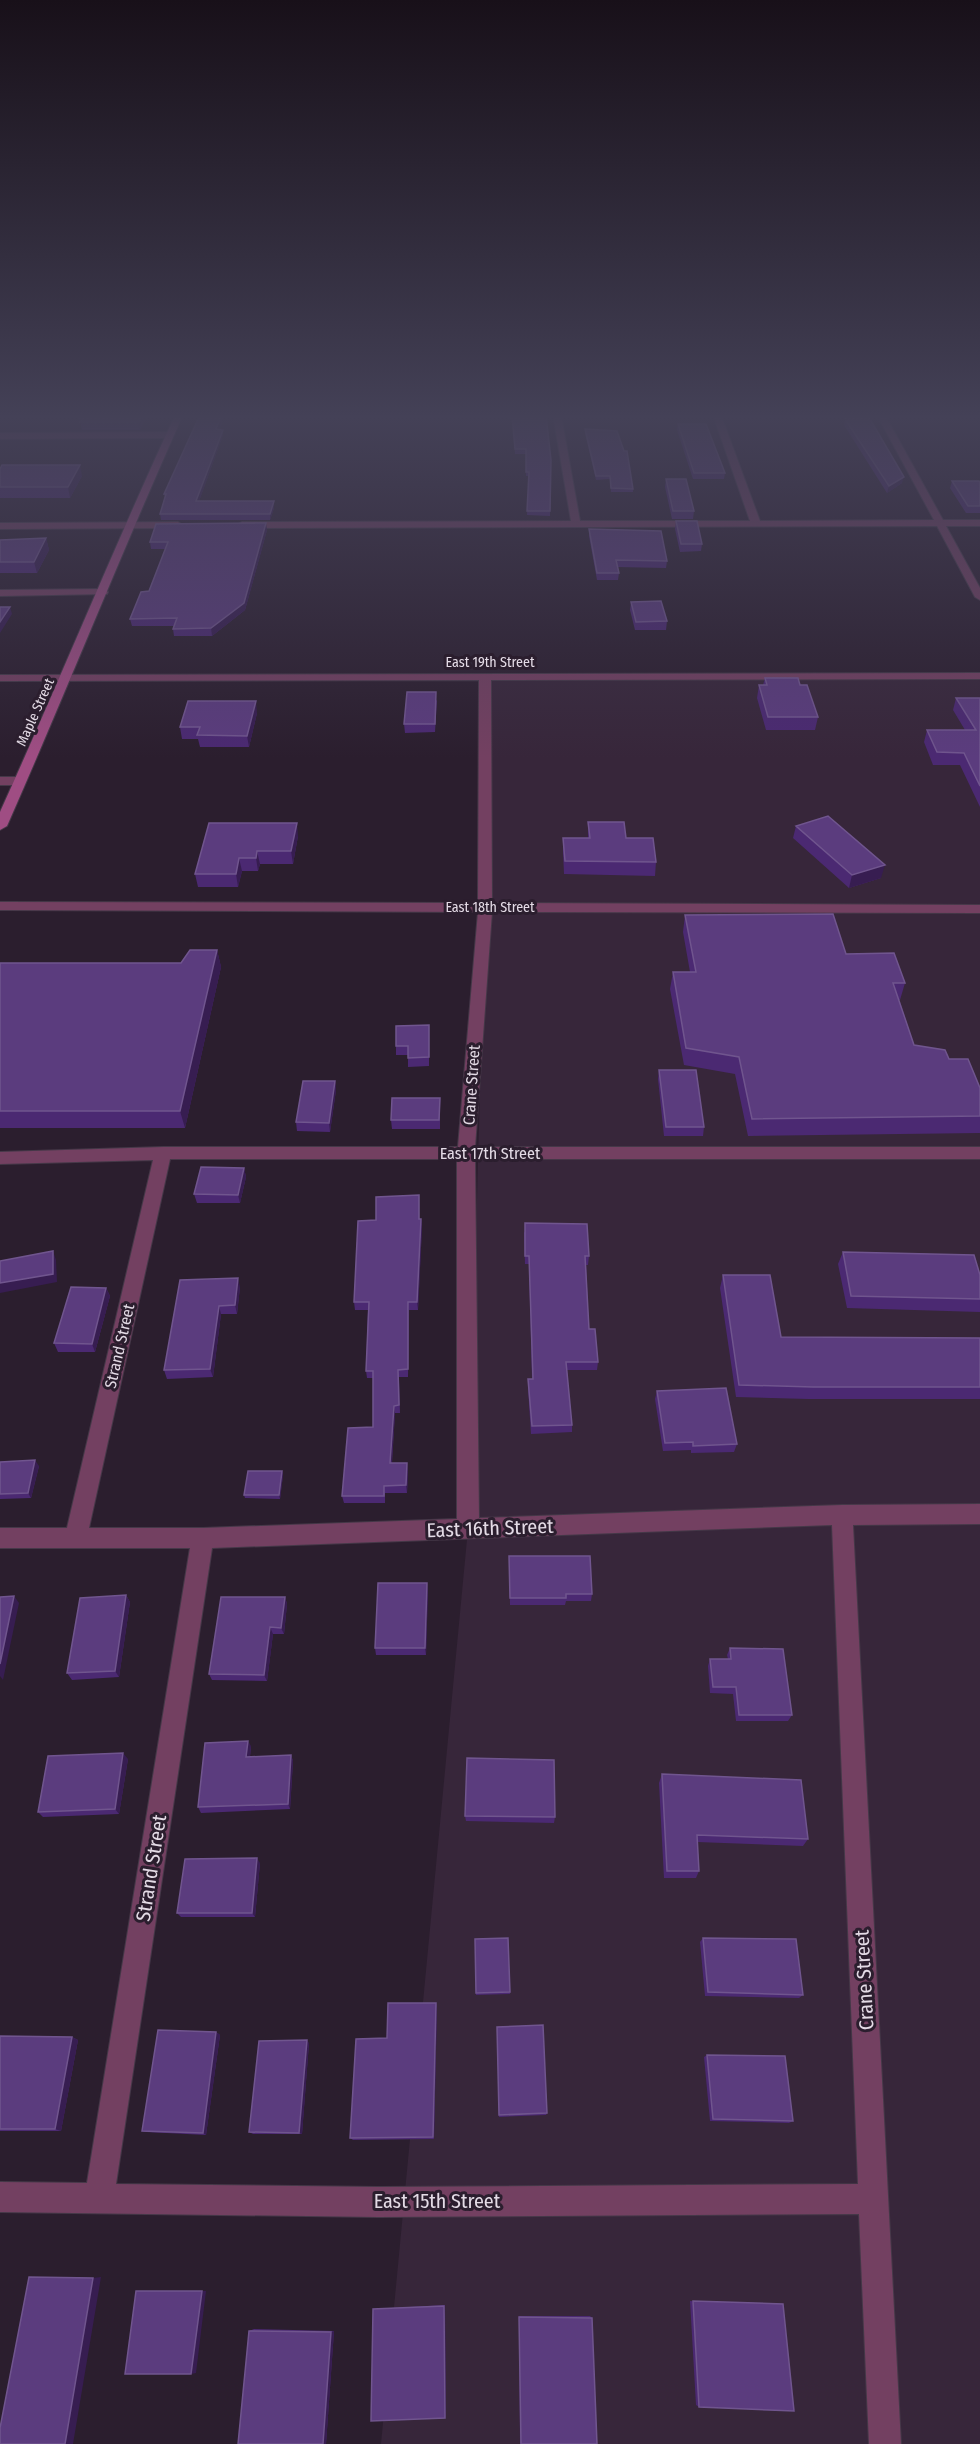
<svg xmlns="http://www.w3.org/2000/svg" width="980" height="2444" font-family="'Fira Sans Condensed',sans-serif">
<style>
.built{fill:#37263a}
.lines{fill:none;stroke-linecap:round;stroke-linejoin:round}
.street-casing{stroke:#453848;stroke-width:2}
.secondary-casing{stroke:#453848;stroke-width:2}
.street{fill:#734061;fill-rule:evenodd}
.secondary{fill:#9f4d83;fill-rule:evenodd}
.wall{fill:#4b2972}
.shaded-wall{fill:#371d51}
.building{fill:#5b3c7e;stroke:#70558e;stroke-width:1.5}
.labels{text-anchor:middle;stroke-width:6;stroke-linejoin:round;paint-order:stroke}
.far-street-label{font-size:14px;fill:#e4dbe6;stroke:#2b1e2e}
.street-label{font-size:16px;fill:#e4dbe6;stroke:#2b1e2e}
.near-street-label{font-size:20px;fill:#e4dbe6;stroke:#2b1e2e}
</style>
<rect width="100%" height="100%" fill="#2b1e2e"/>
<path class="built" d="M980,675V2444H381L468,1529L485,907V678Z"/>
<g class="lines">
<defs>
<path id="street" d="M553,415H561L580,521H750L713,415H721L760,521L934,520L877,415H885L943,520H980V526H946L980,588V600L975,597L937,526L242,528L237,525L242,522L571,521Z
M0,433L169,432L173,435L169,438L0,439Z
M0,523L178,522L183,525L178,528L0,529Z
M103,589L108,592L107,594L0,596V590Z
M980,673V679L491,680L492,903L980,905V913L492,912L475,1147H980V1159H475L479,1518L842,1505L980,1504V1524L853,1525L901,2444H869L859,2214L378,2217L0,2212V2182L87,2183L190,1548H0V1528H67L153,1160L0,1164V1152L163,1147H458L478,912L0,910V902L478,903L479,680L0,681V675ZM170,1159H457V1519L203,1528H89ZM832,1525L858,2184L378,2187L116,2184L212,1548Z
M0,777H20L26,781L20,785H0Z"/>
<path id="secondary" d="M175,415H183C122,551 67,690 7,826L0,830V812C60,680 114,547 175,415Z"/>
</defs>
<use href="#street" class="street-casing"/>
<use href="#secondary" class="secondary-casing"/>
<use href="#street" class="street"/>
<use href="#secondary" class="secondary"/>
</g>
<path class="wall" d="M147,415L140,430H82L79,418Z
M512,415L551,460L550,516L527,515L529,476H526V454H515Z
M221,417L222,423L219,429L223,435L199,501L274,508L270,520H161L160,514L165,497L164,494Z
M845,419L902,483L887,493L844,425Z
M678,424L725,473L724,479H693L677,430Z
M585,429L633,489V492H611L610,479L596,480L585,433Z
M0,469L82,476L70,498H0Z
M666,479L694,511L693,519H672L665,487Z
M952,481L980,482V513H966L950,488Z
M676,521L702,544L701,551L680,552L675,529Z
M589,529L667,561L666,568L617,567L619,573L618,580H597L589,536Z
M267,530L245,610L212,636H174L173,629L174,626H132L130,619L149,591L165,549H151L150,542Z
M46,538L49,550L37,573H0V540Z
M631,602L667,621L666,630H635L630,610Z
M765,678L800,685L818,717L815,730H766L757,698L759,685H763Z
M956,698H980V807L960,765H933L924,742L927,730H965L953,710Z
M437,700L435,732L405,733L404,724Z
M257,713L249,747H200L198,739H182L180,727Z
M588,822L656,862L655,876L564,874L563,851V838H588Z
M796,826L881,878L849,888L793,838Z
M298,836L293,864H260L258,871H242L238,887H198L195,874Z
M685,915L846,954L905,983L900,1000H899L914,1045L949,1059L980,1088V1133L748,1136L735,1074L684,1065L670,989L673,972H690L683,932Z
M217,950L221,967L185,1128H0V963H181Z
M429,1025V1066L408,1067V1055H396V1046Z
M659,1070L704,1127L703,1136H664L658,1079Z
M335,1081L336,1090L330,1132L297,1131L296,1122Z
M440,1098V1129H392L391,1120Z
M244,1168L246,1177L240,1203H197L194,1194Z
M419,1195V1219H421L422,1227L418,1310H409L408,1377H399L400,1413H395L392,1463L408,1470L407,1493H385V1503H344L342,1496L373,1427V1378H367L366,1371L368,1310H355L354,1302L376,1220Z
M524,1232L589,1256L588,1265H586L589,1329L598,1362L597,1370H567L572,1425V1432L531,1434L528,1388V1379H532L529,1264H525Z
M843,1252L980,1275V1312L847,1308L838,1264Z
M723,1275L781,1337L980,1338V1399H808L736,1397L720,1288Z
M180,1280L240,1287L237,1314H221L213,1377L167,1379L164,1370Z
M106,1288L110,1296L95,1352H58L54,1343Z
M657,1391L737,1444L734,1452L691,1453V1450L663,1451L655,1399Z
M0,1462L39,1466L31,1498L0,1499Z
M282,1471L283,1475L280,1499L245,1498L244,1495Z
M509,1556L592,1594L591,1601H566L565,1605H510Z
M428,1590L426,1655H376L375,1648Z
M126,1595L130,1602L119,1677L72,1680L67,1673Z
M285,1597L287,1604L284,1634H273L267,1681L212,1680L209,1674Z
M730,1648L792,1715L788,1721H736L733,1694L710,1693L708,1666L710,1659H728L727,1655Z
M251,1746L250,1757L291,1755L293,1761L290,1809L201,1813L198,1807Z
M128,1759L119,1814L43,1817L38,1812Z
M662,1774L808,1839L803,1846L697,1842L699,1871L696,1878H664L659,1783Z
M465,1816L555,1817L554,1823L466,1821Z
M260,1863L255,1917H181L177,1913Z
M508,1938L510,1994L476,1995L475,1939Z
M703,1938L803,1995L799,1998L705,1996L700,1942Z
M436,2003L437,2008L434,2139L353,2140L350,2138L387,2038Z
M497,2027L547,2113L546,2115L499,2117Z
M216,2032L220,2035L206,2135L146,2132L142,2131Z
M0,2036L72,2037L78,2040L61,2131H0Z
M309,2043L302,2134H253L249,2132Z
M707,2055L793,2121L789,2123L710,2121L704,2057Z
M690,2301L783,2304L699,2407L696,2405Z
M445,2305L446,2416L373,2309Z
M519,2316H590L592,2318L597,2444H520Z
M254,2329L334,2331L326,2444L249,2331Z"/>
<path class="shaded-wall" d="M142,415H147L140,430L139,422Z
M221,417L222,423L217,435L216,429Z
M223,430V435L197,507L196,501Z
M80,465L82,476L70,498L68,487Z
M904,477L902,483L887,493L889,486Z
M274,501V508L270,520V514Z
M266,523L267,530L245,610L212,636L211,628Z
M46,538L49,550L37,573L34,562Z
M10,607L12,614L0,633V622Z
M256,701L257,713L249,747L247,736Z
M297,823L298,836L293,864L291,851Z
M257,851L260,864L258,871L256,858Z
M239,858L242,871L238,887L236,874Z
M885,865L881,878L849,888L852,875Z
M217,950L221,967L185,1128L180,1111Z
M335,1081L336,1090L330,1132L329,1123Z
M244,1168L246,1177L240,1203L238,1195Z
M421,1219L422,1227L418,1310L417,1302Z
M53,1251L56,1260L57,1282L0,1293V1283Z
M238,1278L240,1287L237,1314L235,1305Z
M106,1288L110,1296L95,1352L92,1344Z
M408,1302L409,1310L408,1377Z
M219,1306L221,1314L213,1377L210,1369Z
M394,1406L395,1413L391,1470L390,1463Z
M35,1460L39,1466L31,1498L28,1493Z
M407,1463L408,1470L407,1493L406,1485Z
M282,1471L283,1475L280,1499L279,1495Z
M427,1583L428,1590L426,1655L425,1648Z
M126,1595L130,1602L119,1677L115,1671Z
M14,1596L19,1603L3,1680L0,1676V1664Z
M285,1597L287,1604L284,1634L281,1628Z
M270,1627L273,1634L267,1681L264,1675Z
M248,1741L251,1746L249,1763L246,1757Z
M123,1753L128,1759L119,1814L115,1809Z
M291,1755L293,1761L290,1809L288,1804Z
M257,1858L260,1863L255,1917L252,1913Z
M436,2003L437,2008L434,2139L433,2137Z
M216,2032L220,2035L206,2135L203,2133Z
M72,2037L78,2040L61,2131L55,2129Z
M307,2040L309,2043L302,2134L299,2133Z
M101,2277L73,2444H65L93,2278Z
M202,2291H206L196,2373L191,2374Z
M445,2305L446,2416L445,2418L444,2306Z
M334,2331L326,2444H323L331,2332Z"/>
<path class="building" d="M81,415H142L139,422H80L83,418H79Z
M512,415H546L551,460L550,511H527L529,472H526V449H515Z
M199,417H221L216,429L223,430L196,501H274L270,514H160L166,494H164Z
M845,419H870L904,477L889,486Z
M678,424H706L725,473H694Z
M585,429L617,431L624,451H627L633,489L611,488L610,476H596Z
M2,465H80L68,487H0V469Z
M666,479H686L694,511H673Z
M952,481H979L980,482V506H968Z
M676,521H697L702,544H681Z
M266,523L244,603L211,628L173,629L177,618L130,619L141,592L149,591L168,542H150L156,524Z
M589,529L661,531L667,561L616,560L619,573H597Z
M46,538L34,562H0V540Z
M661,601L667,621L636,622L631,602Z
M0,607H10L0,622Z
M765,678H798L800,685H807L818,717H768L759,685H767Z
M407,692H436L435,724H404Z
M956,698H980V786L964,753L937,752L927,730H976Z
M188,701H256L247,736L197,735L200,727H180Z
M828,816L885,865L852,875L796,826Z
M588,822H624L626,838H653L656,862L565,861L563,838H590Z
M209,823H297L291,851H257L256,858H239L236,874H195Z
M833,914L846,954L894,953L905,983H893L914,1045L945,1050L949,1059H968L980,1088V1116L752,1119L739,1057L686,1048L673,972H696L685,915Z
M190,950H217L180,1111H0V963H181Z
M429,1025V1057L408,1058V1046H396V1026Z
M659,1070H696L704,1127H666Z
M303,1081H335L329,1123L296,1122Z
M392,1098H440L439,1120H391Z
M201,1167L244,1168L238,1195L194,1194Z
M419,1195V1219H421L417,1302H408V1369L398,1370L399,1405L394,1406L390,1463H407L406,1485L384,1486V1496H342L348,1428L373,1427V1371H366L369,1302H354L358,1221L376,1220V1197Z
M525,1223L587,1224L589,1256H585L589,1329H595L598,1362H566L572,1425L532,1426L528,1379H533L529,1256H525Z
M53,1251V1274L0,1283V1261Z
M843,1252L974,1255L980,1275V1299L851,1296Z
M723,1275H770L781,1337L980,1338V1387H813L739,1385Z
M238,1278L235,1305L219,1306L210,1369L164,1370L180,1280Z
M71,1287L106,1288L92,1344L54,1343Z
M726,1388L737,1444L693,1446V1442L665,1443L657,1391Z
M35,1460L28,1493L0,1494V1462Z
M248,1471H282L279,1495H244Z
M509,1556H590L592,1594H566V1598H510Z
M378,1583H427L425,1648H375Z
M126,1595L115,1671L67,1673L80,1598Z
M14,1596L0,1664V1597Z
M221,1597H285L281,1628L270,1627L264,1675L209,1674Z
M730,1648L783,1649L792,1715H739L736,1687H713L710,1659H731Z
M248,1741L246,1757L291,1755L288,1804L198,1807L205,1743Z
M123,1753L115,1809L38,1812L48,1756Z
M467,1758L554,1760L555,1817L465,1816Z
M662,1774L801,1780L808,1839L697,1835L699,1871H667Z
M257,1858L252,1913H177L185,1859Z
M508,1938L510,1992L476,1993L475,1939Z
M703,1938L796,1939L803,1995L708,1992Z
M388,2003H436L433,2137L350,2138L356,2039L387,2038Z
M543,2025L547,2113L499,2115L497,2027Z
M158,2030L216,2032L203,2133L142,2131Z
M0,2036L72,2037L55,2129H0Z
M307,2040L299,2133L249,2132L259,2041Z
M707,2055L785,2056L793,2121L713,2119Z
M29,2277L93,2278L65,2444H0V2428Z
M136,2291H202L191,2374H125Z
M693,2301L783,2304L794,2411L699,2407Z
M444,2306L445,2418L371,2421L373,2309Z
M519,2317L592,2318L597,2444H521Z
M249,2331L331,2332L323,2444H238Z"/>
<linearGradient id="sky" x2="0" y2="1"><stop stop-color="#181019"/><stop offset="0.55" stop-color="#444157"/><stop offset="1" stop-color="#444157" stop-opacity="0"/></linearGradient>
<rect width="980" height="758" fill="url(#sky)"/>
<g class="labels">
<g class="far-street-label">
<text x="490" y="667">East 19th Street</text>
<text transform="translate(35 712) rotate(-66)" y="5">Maple Street</text>
<text x="490" y="912">East 18th Street</text>
</g>
<g class="street-label">
<text transform="translate(471 1085) rotate(-86)" y="6">Crane Street</text>
<text x="490" y="1159">East 17th Street</text>
<text transform="translate(119 1346) rotate(-77)" y="6">Strand Street</text>
</g>
<g class="near-street-label">
<text transform="translate(490 1528) rotate(-2)" y="7">East 16th Street</text>
<text transform="translate(151 1868) rotate(-81)" y="7">Strand Street</text>
<text transform="translate(864 1980) rotate(-93)" y="7">Crane Street</text>
<text x="437" y="2208">East 15th Street</text>
</g>
</g>
</svg>
